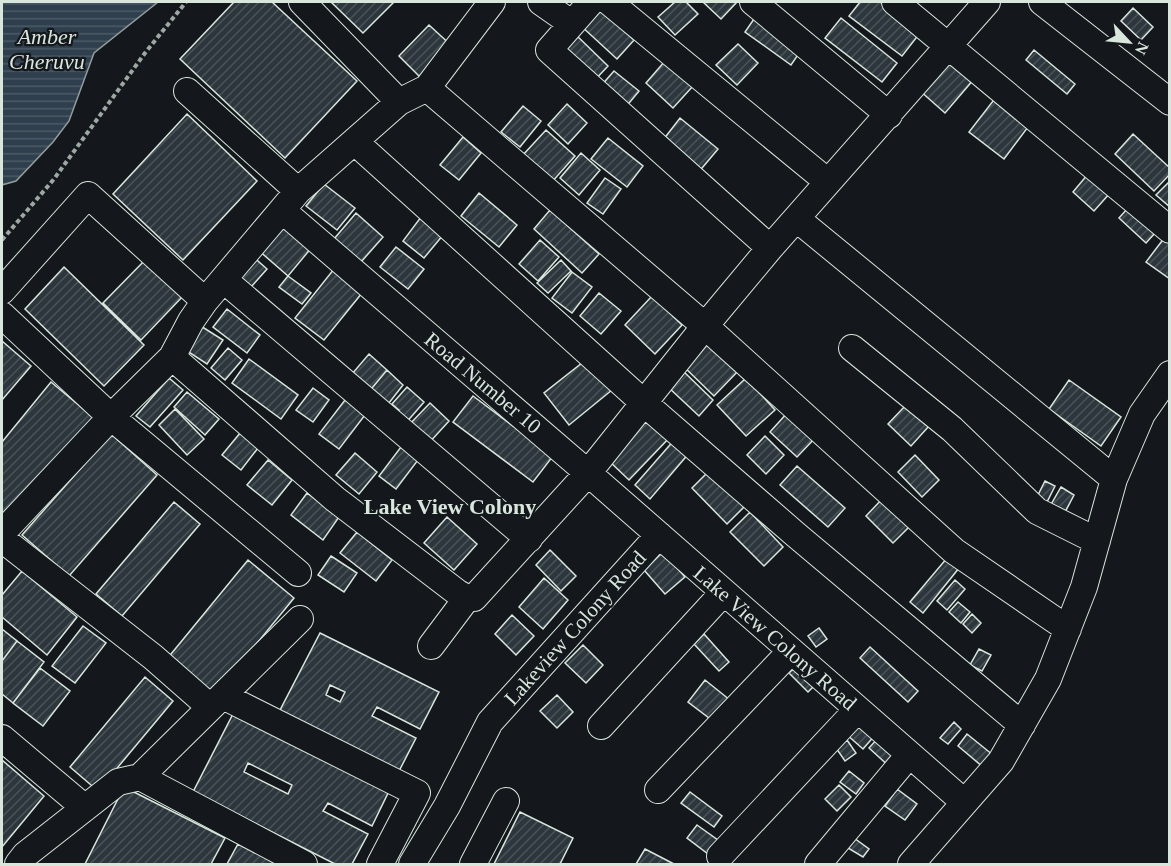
<svg xmlns="http://www.w3.org/2000/svg" width="1171" height="866" font-family="Georgia,serif">
<style>
.water{fill:url(#water-rules);stroke:#939e99;stroke-width:1.5}
.building{fill:url(#building-hatch);stroke:#d8e6dc;stroke-width:1.5;fill-rule:evenodd}
.lines{fill:none;stroke-linecap:round;stroke-linejoin:round}
.minor-casing{stroke:#d8e6dc;stroke-width:28}
.path{stroke:#9da8a2;stroke-width:4;stroke-dasharray:4.5 3;stroke-linecap:butt}
.minor{stroke:#14181c;stroke-width:26}
.labels{text-anchor:middle;stroke-width:4.5;stroke-linejoin:round;paint-order:stroke}
.street-label{font-size:21px;fill:#d8e6dc;stroke:#14181c}
.water-label{font-size:22px;font-style:italic;fill:#d8e6dc;stroke:#14181c}
.neighbourhood-label{font-size:22px;font-weight:bold;fill:#d8e6dc;stroke:#14181c}
</style>
<defs>
<pattern id="water-rules" width="6" height="5" patternUnits="userSpaceOnUse" patternTransform="scale(1.5)"><rect width="6" height="5" fill="#2f3f4d"/><path d="M0 2.5h6" fill="none" stroke="#4c5b66"/></pattern>
<pattern id="building-hatch" width="6" height="6" patternUnits="userSpaceOnUse" patternTransform="scale(1.5)"><rect width="6" height="6" fill="#2c363c"/><path d="M-1 1l2-2M0 6l6-6M5 7l2-2" fill="none" stroke="#4a5358"/></pattern>
</defs>
<rect width="100%" height="100%" fill="#14181c"/>
<path class="water" d="M2,2H158L94,53L69,121L53,142L16,181L2,185Z"/>
<path class="building" d="M234,2H272L357,81L285,158L180,59Z
M331,2H394L363,33Z
M675,2H686L698,14L675,35L658,17Z
M703,2H737L721,19Z
M860,2H880L920,33L902,56L849,16Z
M596,6L634,40L617,59L580,25Z
M1133,8L1153,27L1141,40L1121,21Z
M756,16L802,49L791,65L745,32Z
M841,18L897,63L882,82L825,38Z
M429,25L453,47L422,79L399,56Z
M574,33L608,66L592,83L557,50Z
M738,44L758,63L737,85L716,65Z
M1034,50L1075,84L1067,94L1026,60Z
M947,57L974,79L945,113L919,90Z
M665,61L693,86L673,108L646,83Z
M614,71L639,91L625,108L600,87Z
M1000,92L1034,119L1004,159L969,132Z
M567,104L587,123L568,144L548,125Z
M523,106L541,121L520,147L501,132Z
M187,114L257,181L183,260L113,194Z
M680,118L718,149L697,174L660,144Z
M546,130L575,156L551,183L522,156Z
M1133,134L1170,168V174L1154,191L1115,154Z
M463,137L481,153L459,180L440,165Z
M608,138L643,166L627,187L591,159Z
M581,153L600,170L579,195L560,178Z
M1088,174L1110,193L1094,211L1073,192Z
M605,178L621,189L603,214L587,203Z
M1170,181V207L1156,195Z
M324,184L355,208L337,230L306,206Z
M479,193L517,225L499,247L461,216Z
M1128,208L1155,233L1146,243L1119,218Z
M550,210L599,254L582,273L534,229Z
M356,213L383,237L361,262L334,239Z
M421,217L443,235L424,258L403,241Z
M281,220L312,247L288,276L257,249Z
M1165,237L1170,240V279L1146,262Z
M540,240L559,257L538,281L519,264Z
M396,247L424,269L408,289L380,267Z
M250,254L267,269L251,287L234,273Z
M147,258L184,295L141,340L103,303Z
M561,260L571,271L548,293L537,283Z
M64,267L144,345L104,386L25,309Z
M334,269L362,293L324,340L295,318Z
M572,272L592,287L572,313L552,298Z
M288,276L311,293L302,304L279,287Z
M599,293L621,311L601,334L580,316Z
M652,296L682,325L655,354L625,325Z
M227,309L260,335L247,353L213,327Z
M196,323L223,340L207,364L181,347Z
M704,336L739,370L714,396L679,362Z
M2,341L31,366L2,400Z
M228,348L242,360L225,380L211,368Z
M369,354L387,370L367,394L352,374Z
M249,359L298,395L281,419L232,383Z
M587,359L612,390L569,425L544,393Z
M387,370L403,385L385,408L367,394Z
M683,371L713,400L699,416L668,387Z
M169,378L183,390L150,427L136,416Z
M746,378L775,410L746,436L717,405Z
M1069,380L1121,417L1101,446L1049,409Z
M51,382L93,417L7,522L2,518V442Z
M407,387L424,402L405,424L395,415L399,410L392,404Z
M313,388L329,400L313,422L296,410Z
M187,392L219,419L205,435L174,407Z
M473,396L553,456L533,482L453,422Z
M345,400L365,415L339,449L319,434Z
M430,403L449,421L428,444L408,426Z
M906,405L929,426L911,446L888,424Z
M175,409L204,439L187,455L159,425Z
M788,412L816,437L797,457L770,432Z
M648,415L671,436L629,480L607,459Z
M240,433L258,448L241,470L222,455Z
M111,434L157,475L69,576L22,535Z
M765,436L784,455L766,474L747,455Z
M675,439L690,452L650,499L635,485Z
M401,447L418,460L396,489L379,476Z
M355,453L377,472L359,494L336,475Z
M915,455L939,480L922,497L898,472Z
M268,460L292,480L272,505L247,485Z
M797,466L845,508L828,527L780,485Z
M712,468L747,504L727,524L692,488Z
M1045,481L1055,486L1044,508L1034,503Z
M1061,487L1074,495L1063,516L1049,508Z
M307,493L339,517L323,540L291,515Z
M885,496L913,523L893,543L866,516Z
M174,502L200,524L122,616L96,594Z
M750,512L783,547L764,566L730,532Z
M447,517L477,544L454,570L424,543Z
M357,532L392,560L376,581L340,553Z
M550,550L576,576L561,591L536,565Z
M663,552L685,577L665,594L644,570Z
M331,556L357,573L344,592L318,575Z
M947,558L959,568L923,613L910,602Z
M248,560L294,598L213,697L167,659Z
M22,571L77,617L47,655L2,617V595Z
M544,578L568,600L543,629L519,607Z
M955,580L965,589L947,610L937,601Z
M958,602L970,612L961,623L949,612Z
M972,614L981,623L972,633L963,624Z
M512,615L534,636L516,655L495,634Z
M83,626L106,643L75,683L52,666Z
M819,628L827,639L816,647L808,636Z
M2,629L17,641L2,661Z
M320,633L439,692L420,729L377,707L372,716L416,738L397,775L278,714ZM330,685L345,692L340,702L326,695Z
M704,634L729,662L719,671L694,644Z
M17,641L44,662L13,703L2,694V661Z
M583,645L603,665L586,683L565,663Z
M870,647L918,691L908,702L860,658Z
M979,649L991,655L982,671L970,665Z
M798,664L817,683L808,692L789,673Z
M40,668L70,691L43,726L13,703Z
M145,677L173,701L98,791L70,767Z
M705,680L730,700L713,721L688,702Z
M557,695L573,712L557,728L540,711Z
M235,710L390,789L372,826L328,803L323,811L368,834L352,864H335L193,792ZM248,763L292,785L288,794L244,772Z
M859,719L876,734L863,749L846,734Z
M954,722L961,729L948,744L940,738Z
M967,734L993,755L983,767L958,746Z
M880,736L902,756L891,768L869,748Z
M847,740L856,753L845,761L836,748Z
M2,760L44,796L2,847Z
M849,771L864,783L856,794L840,782Z
M839,785L851,797L837,811L825,799Z
M124,787L225,838L211,864H85Z
M897,789L917,804L905,820L885,806Z
M690,792L722,816L714,827L681,803Z
M520,812L573,838L560,864H494Z
M697,825L722,843L712,857L687,838Z
M854,838L869,849L863,857L848,848Z
M238,844L279,864H227Z
M645,849L674,864H636Z"/>
<g class="lines">
<defs>
<path id="minor" d="M302,2L399,102
M541,2L571,23
M591,2L549,50L770,248
M609,2L828,182
M753,2L889,115
M895,2L1170,230
M1042,2L1170,102
M427,88L705,326L954,551L1068,629
M187,91L298,191
M355,142L644,403L795,534L1022,725
M283,211L588,473L964,802
M797,219L1114,479L1142,414L1170,374
M224,280L529,539
M2,291L88,195L205,301
M2,315L111,417L298,573
M852,348L952,429L1037,511L1097,541
M172,357L335,499L458,593L467,598H474L588,473L705,326L770,248L987,2
M2,533L111,417L172,357L191,321L205,301L298,191L399,102L427,88L492,2
M2,539L153,657L210,707
M300,619L140,777L304,864
M431,646L467,598
M223,696L417,793L380,864
M601,726L723,593
M2,738L85,808
M658,790L791,651
M720,856L857,710
M18,864L25,855L118,782L140,777
M412,864L447,806L490,722L659,535
M473,864L506,801
M818,864L909,755
M911,864L1001,761L1048,679L1084,587L1114,479"/>
</defs>
<use href="#minor" class="minor-casing"/>
<path class="path" d="M2,240L54,179L145,53L186,2"/>
<use href="#minor" class="minor"/>
</g>
<g class="labels">
<g class="street-label">
<text transform="translate(483 383) rotate(40)" y="7">Road Number 10</text>
<text transform="translate(575 628) rotate(-48)" y="7">Lakeview Colony Road</text>
<text transform="translate(775 638) rotate(41)" y="7">Lake View Colony Road</text>
</g>
<g class="water-label">
<text x="47" y="44">Amber<tspan x="47" dy="25">Cheruvu</tspan></text>
</g>
<g class="neighbourhood-label">
<text x="450" y="514">Lake View Colony</text>
</g>
</g>
<rect width="1171" height="866" fill="none" stroke="#d8e6dc" stroke-width="6"/>
<g transform="translate(1129 42) rotate(116)" stroke="#14181c" stroke-width="4.5" paint-order="stroke">
<path d="M0-4.5L10 22L0 15L-10 22Z" fill="#d8e6dc"/>
<text y="-9" font-size="16" font-weight="bold" text-anchor="middle" fill="#d8e6dc">N</text>
</g>
</svg>
